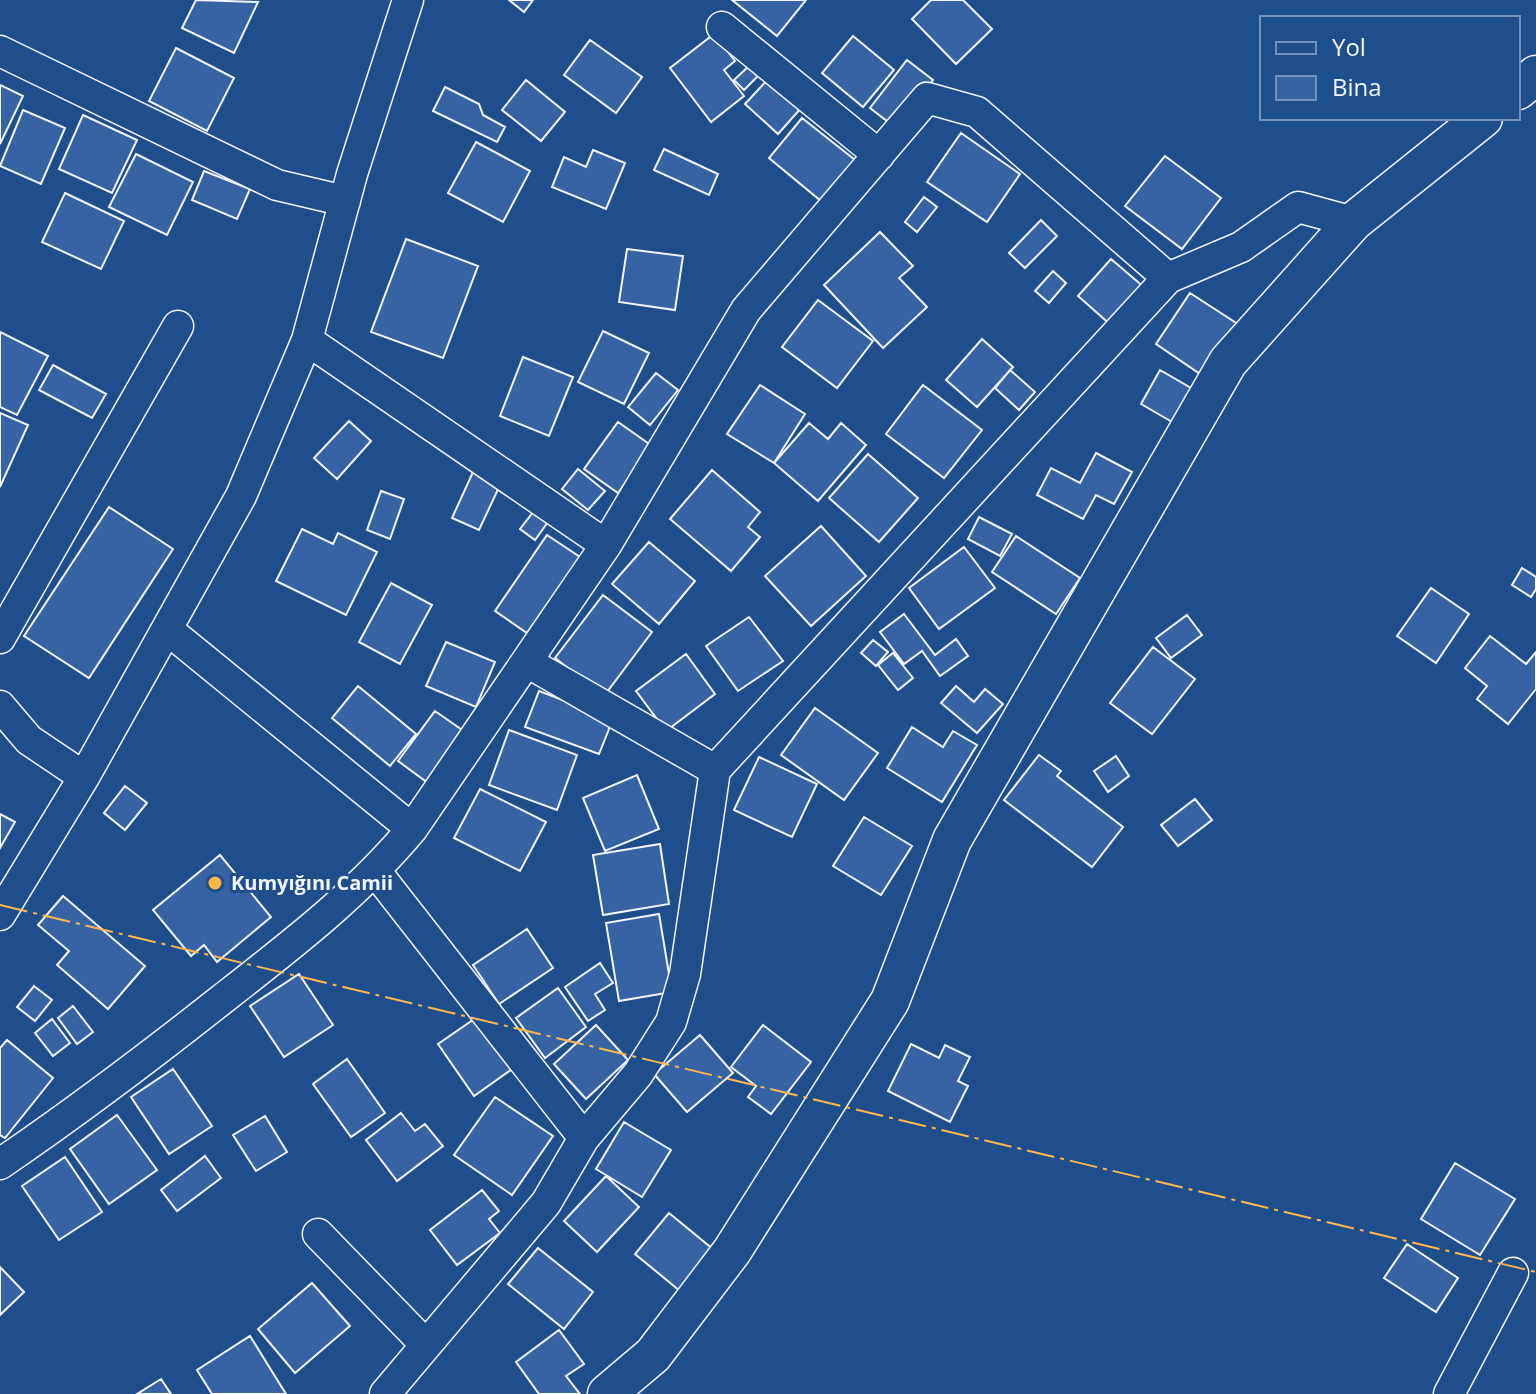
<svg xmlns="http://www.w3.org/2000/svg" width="1536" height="1394" font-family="'Open Sans',sans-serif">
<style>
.building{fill:#3563a3;stroke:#f2f6ff;stroke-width:2}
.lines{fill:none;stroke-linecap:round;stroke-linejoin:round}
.minor-casing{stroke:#f2f6ff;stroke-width:33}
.tertiary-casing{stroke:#f2f6ff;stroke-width:41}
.minor{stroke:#1f4e8c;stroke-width:30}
.tertiary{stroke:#1f4e8c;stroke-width:38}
.power{stroke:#ffb74d;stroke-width:2;stroke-dasharray:28 6 4 6;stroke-linecap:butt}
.poi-dot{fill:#ffb74d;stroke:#1f4e8c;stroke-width:3}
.labels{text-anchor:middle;stroke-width:6;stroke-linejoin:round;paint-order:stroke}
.poi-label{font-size:20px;font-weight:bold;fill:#f2f6ff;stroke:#1f4e8c;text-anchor:start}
</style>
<rect width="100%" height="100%" fill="#1f4e8c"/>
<path class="building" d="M196,0L258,2L234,53L182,28Z
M509,0H533L524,12Z
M732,0H806L777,36Z
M931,0H963L992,29L956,64L912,19Z
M714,34L735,61L724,70L744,96L711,122L670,68Z
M853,36L894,70L863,107L822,73Z
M590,40L642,77L616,113L564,75Z
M176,48L234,78L207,131L149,101Z
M907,60L933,80L896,128L870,108Z
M750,65L759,75L744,90L734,80Z
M770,77L802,107L778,134L745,104Z
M526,80L565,112L541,141L502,110Z
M0,85L23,96L0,144Z
M445,87L479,104L483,115L505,127L497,142L433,111Z
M23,110L65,128L41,184L0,166Z
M83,115L137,140L112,193L59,169Z
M802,118L855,160L821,201L769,158Z
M961,133L1020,174L987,222L927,182Z
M476,142L530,171L503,222L448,193Z
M664,149L718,174L709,195L654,170Z
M593,150L625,163L606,209L552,187L564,157L586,167Z
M136,154L193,182L167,235L109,207Z
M1165,156L1221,198L1182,249L1125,206Z
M204,171L250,189L237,219L192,200Z
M65,193L124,221L101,269L42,242Z
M924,197L937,207L917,232L905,222Z
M1041,220L1057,236L1025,268L1009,253Z
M880,232L913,266L899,278L927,307L883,348L824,285Z
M406,239L478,266L443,358L371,332Z
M627,249L683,256L675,310L619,302Z
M1111,259L1145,288L1112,326L1078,296Z
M1053,271L1066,283L1049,303L1035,291Z
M1190,293L1244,328L1209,380L1156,344Z
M818,300L873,341L837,388L782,347Z
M603,331L649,353L624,404L578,382Z
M0,332L48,356L17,415L0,407Z
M982,339L1013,367L977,407L946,380Z
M523,357L573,377L549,436L500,416Z
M53,365L106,394L92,418L39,390Z
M1010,370L1035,392L1019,410L995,388Z
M1160,370L1198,392L1179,426L1141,404Z
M656,373L678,390L650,425L628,407Z
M760,385L805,414L774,463L727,434Z
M923,385L982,430L944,478L886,434Z
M0,413L28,425L0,487Z
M349,421L371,441L337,479L314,458Z
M618,422L652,446L618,493L584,469Z
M809,423L828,439L841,423L866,445L818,501L774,463Z
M1096,453L1132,472L1114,504L1096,495L1083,519L1037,495L1051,468L1080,483Z
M868,454L918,498L879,542L829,498Z
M578,469L605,491L588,510L562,489Z
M712,470L760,512L748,527L760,537L731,571L670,519Z
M473,472L500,485L479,530L452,518Z
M381,491L404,499L390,539L367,530Z
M109,507L173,549L89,678L24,636Z
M534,511L548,522L535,540L520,529Z
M979,517L1012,534L1000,556L968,539Z
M821,526L866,576L811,626L765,576Z
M302,529L333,544L338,533L377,552L346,615L276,581Z
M547,535L580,557L527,633L495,611Z
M1016,536L1080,578L1056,614L992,572Z
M649,542L695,581L659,624L612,584Z
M964,547L995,588L939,629L909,588Z
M1522,568L1536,577V589L1531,597L1512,585Z
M391,583L432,605L400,664L359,642Z
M1431,588L1469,614L1436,663L1397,636Z
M603,595L652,632L604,696L555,658Z
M904,614L935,655L956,639L968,656L940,676L922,651L904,664L880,632Z
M1187,615L1202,635L1171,658L1156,638Z
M749,617L783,661L738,691L706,646Z
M1490,636L1526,664L1536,652V689L1508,724L1477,699L1487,686L1465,668Z
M873,640L888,652L876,666L861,653Z
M446,642L495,662L476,707L426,686Z
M1153,647L1195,679L1152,734L1110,703Z
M893,653L913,678L898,690L878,665Z
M686,654L715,694L666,731L636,691Z
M358,686L416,734L390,766L332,718Z
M956,686L974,702L985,689L1003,704L977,733L941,703Z
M539,691L613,719L599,754L525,727Z
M815,708L878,753L844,800L781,755Z
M435,711L465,732L428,783L398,761Z
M912,727L943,747L953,731L977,745L942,802L887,768Z
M509,730L577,755L557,810L489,785Z
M1039,755L1061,771L1057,776L1123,827L1092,867L1004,800Z
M1116,756L1129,776L1108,792L1094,771Z
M759,757L817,784L792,837L734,810Z
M637,775L659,829L605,851L583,798Z
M125,786L147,803L125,830L104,813Z
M480,789L546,822L520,871L454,838Z
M1195,799L1212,820L1178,846L1161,825Z
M0,814L15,822L0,848Z
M864,817L912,846L881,895L833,866Z
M660,844L669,904L603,915L593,855Z
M220,855L271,917L217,962L204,945L191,956L153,910Z
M63,896L145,966L108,1009L57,965L69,951L38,925Z
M659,914L672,992L619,1001L606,923Z
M527,929L553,968L499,1004L473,965Z
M600,963L613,983L595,994L605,1010L588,1021L565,987Z
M299,974L333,1025L284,1057L250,1006Z
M34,986L52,1000L35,1021L17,1007Z
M558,988L586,1027L545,1058L516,1018Z
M73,1006L93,1032L77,1044L58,1018Z
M480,1015L515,1067L474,1096L438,1044Z
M52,1019L70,1043L53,1056L35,1033Z
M596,1025L628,1060L586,1099L554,1064Z
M763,1025L811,1062L771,1114L748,1097L756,1086L731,1067Z
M700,1035L733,1073L687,1112L654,1074Z
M7,1040L53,1078L5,1138L0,1135V1048Z
M911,1044L939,1058L945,1045L970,1057L958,1081L968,1086L950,1122L888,1091Z
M347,1059L385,1113L351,1137L313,1084Z
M173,1069L212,1126L169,1154L131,1097Z
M495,1097L553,1136L512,1195L454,1155Z
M401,1113L415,1131L425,1124L443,1146L397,1181L366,1140Z
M117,1115L157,1170L109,1204L70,1149Z
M265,1116L287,1152L256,1171L233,1135Z
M624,1122L671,1150L642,1197L596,1169Z
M205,1156L221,1178L177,1211L161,1190Z
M65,1157L102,1212L59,1240L22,1186Z
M1455,1163L1515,1199L1480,1255L1421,1219Z
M606,1176L639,1207L597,1252L564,1221Z
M482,1190L499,1211L489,1219L500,1233L457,1265L430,1230Z
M669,1213L714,1250L680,1291L635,1254Z
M1407,1244L1458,1278L1436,1312L1384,1278Z
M538,1248L593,1292L564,1329L508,1284Z
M0,1267L24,1292L0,1315Z
M312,1283L350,1326L295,1373L258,1329Z
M559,1330L584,1364L566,1376L580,1394H539L516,1362Z
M250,1336L286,1394H212L197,1370Z
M161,1379L171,1394H137Z"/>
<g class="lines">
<defs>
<path id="minor" d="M722,27L879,155
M0,51L277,185L345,201
M307,340L606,545
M168,630L412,829
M0,638L178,326
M527,662L715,770
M0,706L29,740L84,777
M376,872L584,1138
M0,915L84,777L241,496L307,340L352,174L408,0
M0,1164C76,1112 149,1057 221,1000C289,947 357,895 412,829L606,545L746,310L927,98L977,112L1168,278
M318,1234L426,1345
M385,1394L546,1203L584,1138L638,1074L671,1022L685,974L715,770L1168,278L1241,247L1298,207L1353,222
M1449,1394L1513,1273"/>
<path id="tertiary" d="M1518,90L1536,75
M607,1394L653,1355L732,1251L890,1001L952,840L1228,362L1353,222L1483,118"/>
</defs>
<use href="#minor" class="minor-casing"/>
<use href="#tertiary" class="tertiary-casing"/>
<use href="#minor" class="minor"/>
<use href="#tertiary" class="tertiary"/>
<path class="power" d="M0,905L1536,1272"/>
</g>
<circle class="poi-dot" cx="215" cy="883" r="8"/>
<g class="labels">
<g class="poi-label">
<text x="231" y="890">Kumyığını Camii</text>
</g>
</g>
<rect x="1260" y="16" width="260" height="104" fill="#1f4e8c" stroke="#7391ba" stroke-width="2"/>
<rect x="1276" y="42" width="40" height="12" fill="#1f4e8c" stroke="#7391ba" stroke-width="2"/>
<text x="1332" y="56" font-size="24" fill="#f2f6ff">Yol</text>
<rect x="1276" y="76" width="40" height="24" fill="#3563a3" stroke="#7391ba" stroke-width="2"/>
<text x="1332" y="96" font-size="24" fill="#f2f6ff">Bina</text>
</svg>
